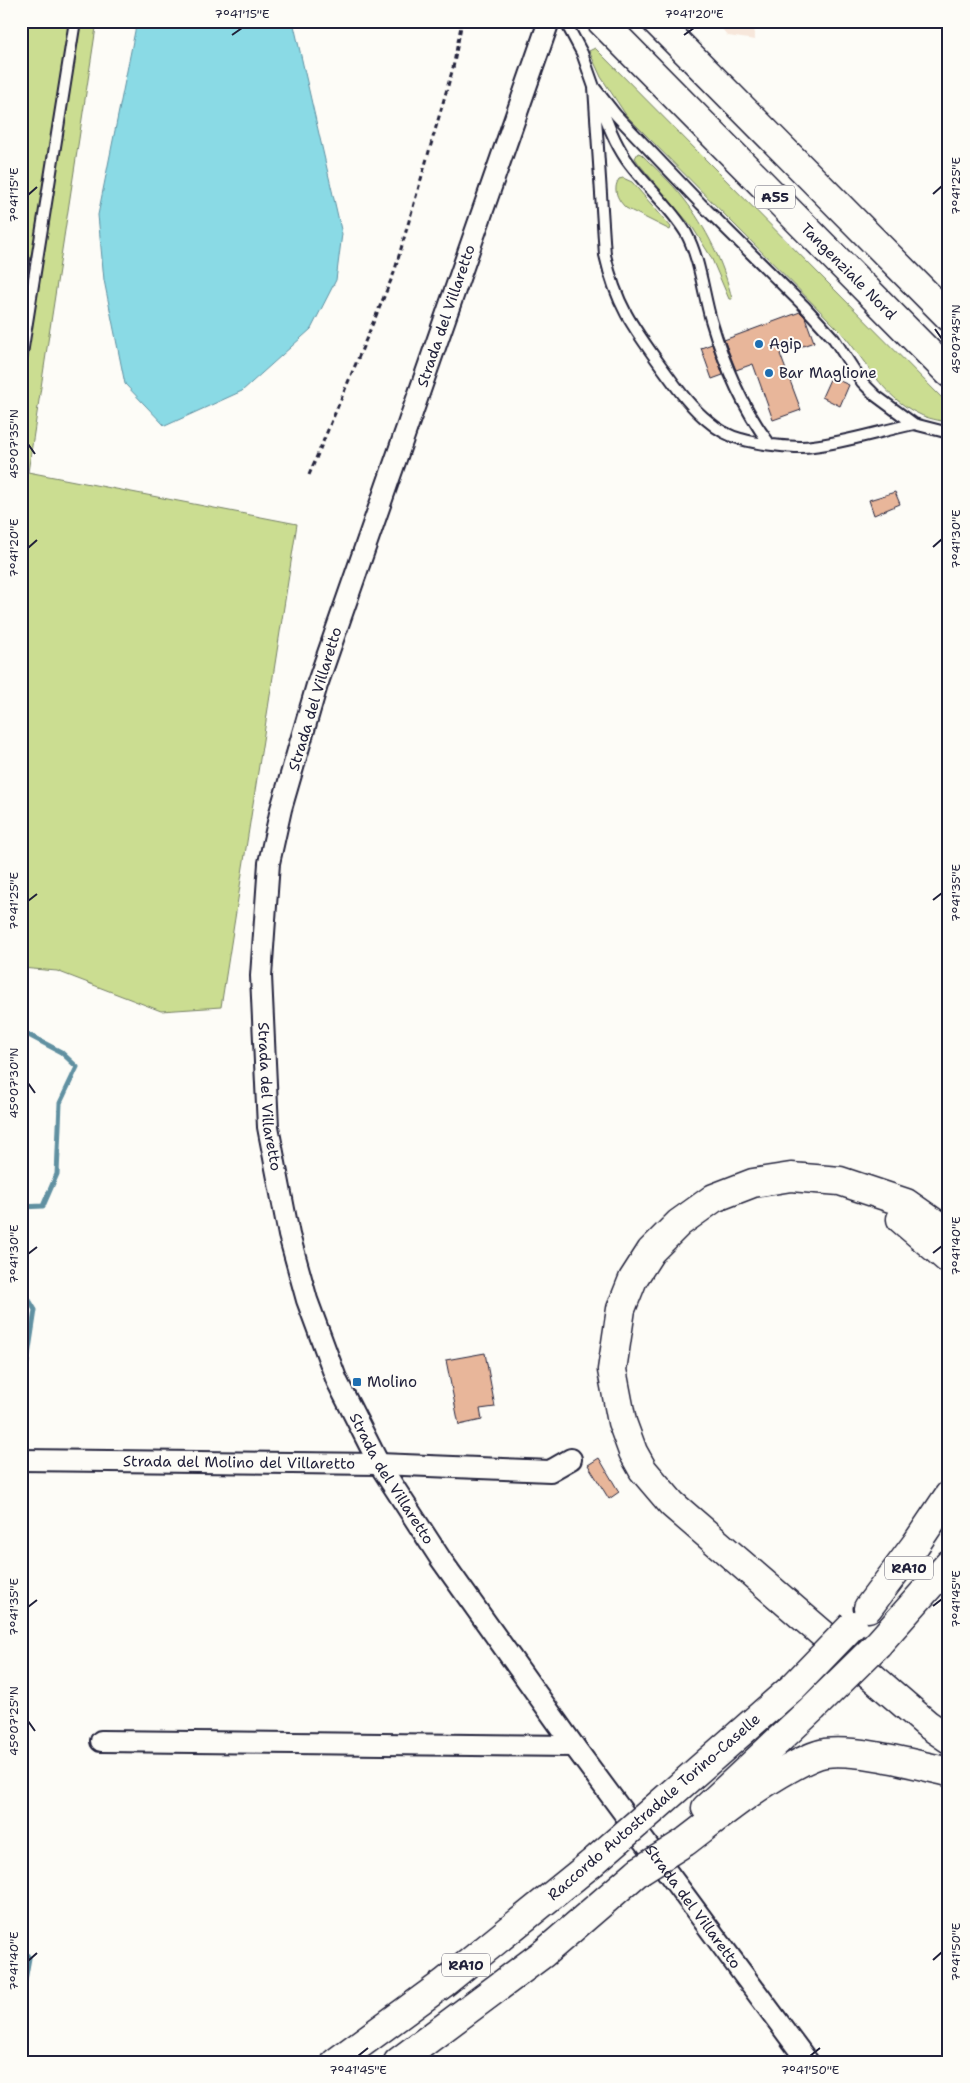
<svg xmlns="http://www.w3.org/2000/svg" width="970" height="2083" font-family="'Shantell Sans',sans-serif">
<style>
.built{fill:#f7e7db}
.green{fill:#cbdd91;stroke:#768066}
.water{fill:#8adae5;stroke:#6090a1}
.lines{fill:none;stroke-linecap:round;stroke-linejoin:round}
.stream{stroke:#6090a1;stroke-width:5}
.building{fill:#e8b69a;stroke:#22223b}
.lane-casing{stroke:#22223b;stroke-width:14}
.street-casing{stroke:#22223b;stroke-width:24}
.highway-casing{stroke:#22223b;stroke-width:31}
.path{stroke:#22223b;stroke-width:3;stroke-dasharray:5 4;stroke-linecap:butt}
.lane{stroke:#fdfcf7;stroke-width:10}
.street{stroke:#fdfcf7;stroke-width:20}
.highway{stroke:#fdfcf7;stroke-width:28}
.highway-bridge-casing{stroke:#22223b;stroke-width:31;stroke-linecap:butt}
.highway-bridge{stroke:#fdfcf7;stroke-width:28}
.ticks{fill:none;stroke:#22223b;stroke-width:2}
.poi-dot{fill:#1f6fb2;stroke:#fdfcf7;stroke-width:2}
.labels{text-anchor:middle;stroke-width:4;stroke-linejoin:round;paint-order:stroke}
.shield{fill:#fdfcf7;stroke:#646373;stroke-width:1}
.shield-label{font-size:14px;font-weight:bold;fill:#22223b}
.street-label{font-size:15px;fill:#22223b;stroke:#fdfcf7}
.poi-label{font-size:15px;fill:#22223b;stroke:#fdfcf7;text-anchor:start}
.neatline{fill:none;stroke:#22223b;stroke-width:2}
.ticks-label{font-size:12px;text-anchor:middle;fill:#22223b}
</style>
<rect width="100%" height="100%" fill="#fdfcf7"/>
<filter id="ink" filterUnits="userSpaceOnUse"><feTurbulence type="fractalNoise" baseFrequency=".02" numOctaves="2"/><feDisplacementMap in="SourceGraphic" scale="10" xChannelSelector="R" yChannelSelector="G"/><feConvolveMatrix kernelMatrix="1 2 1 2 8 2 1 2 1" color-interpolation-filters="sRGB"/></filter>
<g filter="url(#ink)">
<path class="built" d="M715,21H754L755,40L728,36Z"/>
<path class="green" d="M21,21H97L28,472L297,524L221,1007L161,1011L57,971L21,968Z
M595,48L949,405V423C939,420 928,419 919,414C882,397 866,360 840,331L626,115L601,77L589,51Z
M638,153L641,154C655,168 671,182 684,199C706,227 724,264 732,299H729L711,257L693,228L639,164L635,158Z
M623,178L632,182L671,227L670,230L626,208C618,200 612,190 619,179Z"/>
<path class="water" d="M137,21H293L342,234L336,280L311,329L242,391L165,426L125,384L104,280L98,215Z"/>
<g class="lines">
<path class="stream" d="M21,1031L61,1052L77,1067L60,1103L57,1174L43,1206L21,1207
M21,1287L35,1310L21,1401
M21,1947L29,1958L21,2002"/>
</g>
<path class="building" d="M800,312L805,317L814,342L780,354L801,410L773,420L753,364L736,370L724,340Z
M712,344L723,375L712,379L701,348Z
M831,377L849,385L840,406L822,397Z
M895,492L900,504L874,515L869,500Z
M485,1353L495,1407L480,1409L482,1420L459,1425L446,1360Z
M599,1458L619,1492L609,1499L588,1465Z"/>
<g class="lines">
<defs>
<path id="lane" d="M565,21L582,53L594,87L616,115L701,204L805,307L834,339L862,382L876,396L914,424L949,433
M594,87L605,255C616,304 632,326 661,366C675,385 689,406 708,421C717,429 729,436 741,439C757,444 797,449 813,446C847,442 880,431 914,424
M598,97C606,119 613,140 626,159C644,185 670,206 686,233C700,259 703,292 711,320C724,364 742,407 769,443
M21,360L75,21"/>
<g id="street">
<path id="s1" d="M549,21L317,685L281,809L269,863L261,976L268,1127L289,1235L307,1300L337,1381L379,1464L440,1558L574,1746L808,2062"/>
<path id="s2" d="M21,1460L379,1464L550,1471L571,1459"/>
<path d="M101,1741L574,1746"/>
</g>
<g id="highway">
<path id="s3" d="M601,21L949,373"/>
<path d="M656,21L949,317"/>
<path d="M901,1219L949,1260"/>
<path d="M949,1233L906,1203L840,1181L791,1177L753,1183L714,1198L679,1223L651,1251L633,1279L621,1309L612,1370L622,1422L633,1452L643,1470L672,1504L927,1724L949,1739"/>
<path d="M868,1608L916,1544L949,1495"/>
<path d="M878,1644L949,1564"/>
<path d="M706,1808L813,1708"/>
<path d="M654,1809L793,1687"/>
<path d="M685,1842C719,1816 752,1789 790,1768C801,1762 813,1755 825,1753C860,1749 914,1764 949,1772"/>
<path d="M336,2062L444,1983L592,1863"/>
<path d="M398,2062L544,1953L639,1871"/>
</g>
</defs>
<use href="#lane" class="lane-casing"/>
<use href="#street" class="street-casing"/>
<use href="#highway" class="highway-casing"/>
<path class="path" d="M309,475L394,273L453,68L462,21"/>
<use href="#lane" class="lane"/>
<use href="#street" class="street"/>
<use href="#highway" class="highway"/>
<defs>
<path id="highway-bridge" d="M793,1687L853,1625
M813,1708L878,1644
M592,1863L654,1809
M639,1871L685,1842"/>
</defs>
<use href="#highway-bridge" class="highway-bridge-casing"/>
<use href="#highway-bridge" class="highway-bridge"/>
</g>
</g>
<path class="ticks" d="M232,35L242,28M684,35L694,28M933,194L942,186M28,195L37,187M935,329L942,339M28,444L35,454M933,547L942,539M28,548L37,540M933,900L942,893M28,901L37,894M28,1083L35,1093M933,1253L942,1246M28,1254L37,1247M933,1606L942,1599M28,1607L37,1600M28,1721L35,1731M933,1960L942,1952M28,1961L37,1953M358,2056L368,2048M810,2056L820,2048"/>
<g class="poi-dot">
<circle cx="759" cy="344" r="5"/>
<circle cx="769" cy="373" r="5"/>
<rect x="352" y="1377" width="10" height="10" rx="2.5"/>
</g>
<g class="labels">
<g class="shield">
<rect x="755" y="185.5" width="40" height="23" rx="4"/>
<rect x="885" y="1556.5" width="48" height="23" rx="4"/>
<rect x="442" y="1953.5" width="48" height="23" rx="4"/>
</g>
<g class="shield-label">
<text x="775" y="202">A55</text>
<text x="909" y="1573">RA10</text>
<text x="466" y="1970">RA10</text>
</g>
<g class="street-label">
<text dy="5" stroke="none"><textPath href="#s3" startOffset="352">Tangenziale Nord</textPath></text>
<text transform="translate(446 316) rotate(-71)" y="5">Strada del Villaretto</text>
<text transform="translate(315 699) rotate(-73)" y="5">Strada del Villaretto</text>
<text dy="5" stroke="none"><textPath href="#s1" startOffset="1122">Strada del Villaretto</textPath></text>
<text dy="5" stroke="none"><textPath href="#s2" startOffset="218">Strada del Molino del Villaretto</textPath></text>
<text dy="5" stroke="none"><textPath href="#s1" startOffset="1528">Strada del Villaretto</textPath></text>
<text transform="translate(654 1807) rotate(-41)" y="5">Raccordo Autostradale Torino-Caselle</text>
<text dy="5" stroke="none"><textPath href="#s1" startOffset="2052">Strada del Villaretto</textPath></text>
</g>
<g class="poi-label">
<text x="769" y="349">Agip</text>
<text x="779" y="378">Bar Maglione</text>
<text x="367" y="1387">Molino</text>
</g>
</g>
<rect width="970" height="2083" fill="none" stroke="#fdfcf7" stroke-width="55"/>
<rect x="28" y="28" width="914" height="2028" class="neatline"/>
<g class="ticks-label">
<text x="242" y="18">7°41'15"E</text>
<text x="694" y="18">7°41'20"E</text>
<text transform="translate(956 186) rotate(-90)" y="4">7°41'25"E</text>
<text transform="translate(14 195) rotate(-90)" y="4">7°41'15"E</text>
<text transform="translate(956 339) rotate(-90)" y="4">45°07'45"N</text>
<text transform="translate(14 444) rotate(-90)" y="4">45°07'35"N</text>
<text transform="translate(956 539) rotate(-90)" y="4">7°41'30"E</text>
<text transform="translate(14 548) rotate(-90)" y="4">7°41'20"E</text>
<text transform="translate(956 893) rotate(-90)" y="4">7°41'35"E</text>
<text transform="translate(14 901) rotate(-90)" y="4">7°41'25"E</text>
<text transform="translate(14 1083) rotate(-90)" y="4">45°07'30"N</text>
<text transform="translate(956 1246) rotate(-90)" y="4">7°41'40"E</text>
<text transform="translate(14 1254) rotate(-90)" y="4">7°41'30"E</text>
<text transform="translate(956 1599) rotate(-90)" y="4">7°41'45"E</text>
<text transform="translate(14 1607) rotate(-90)" y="4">7°41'35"E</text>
<text transform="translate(14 1721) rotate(-90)" y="4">45°07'25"N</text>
<text transform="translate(956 1952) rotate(-90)" y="4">7°41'50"E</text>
<text transform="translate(14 1961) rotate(-90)" y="4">7°41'40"E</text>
<text x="358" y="2074">7°41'45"E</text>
<text x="810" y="2074">7°41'50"E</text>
</g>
</svg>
